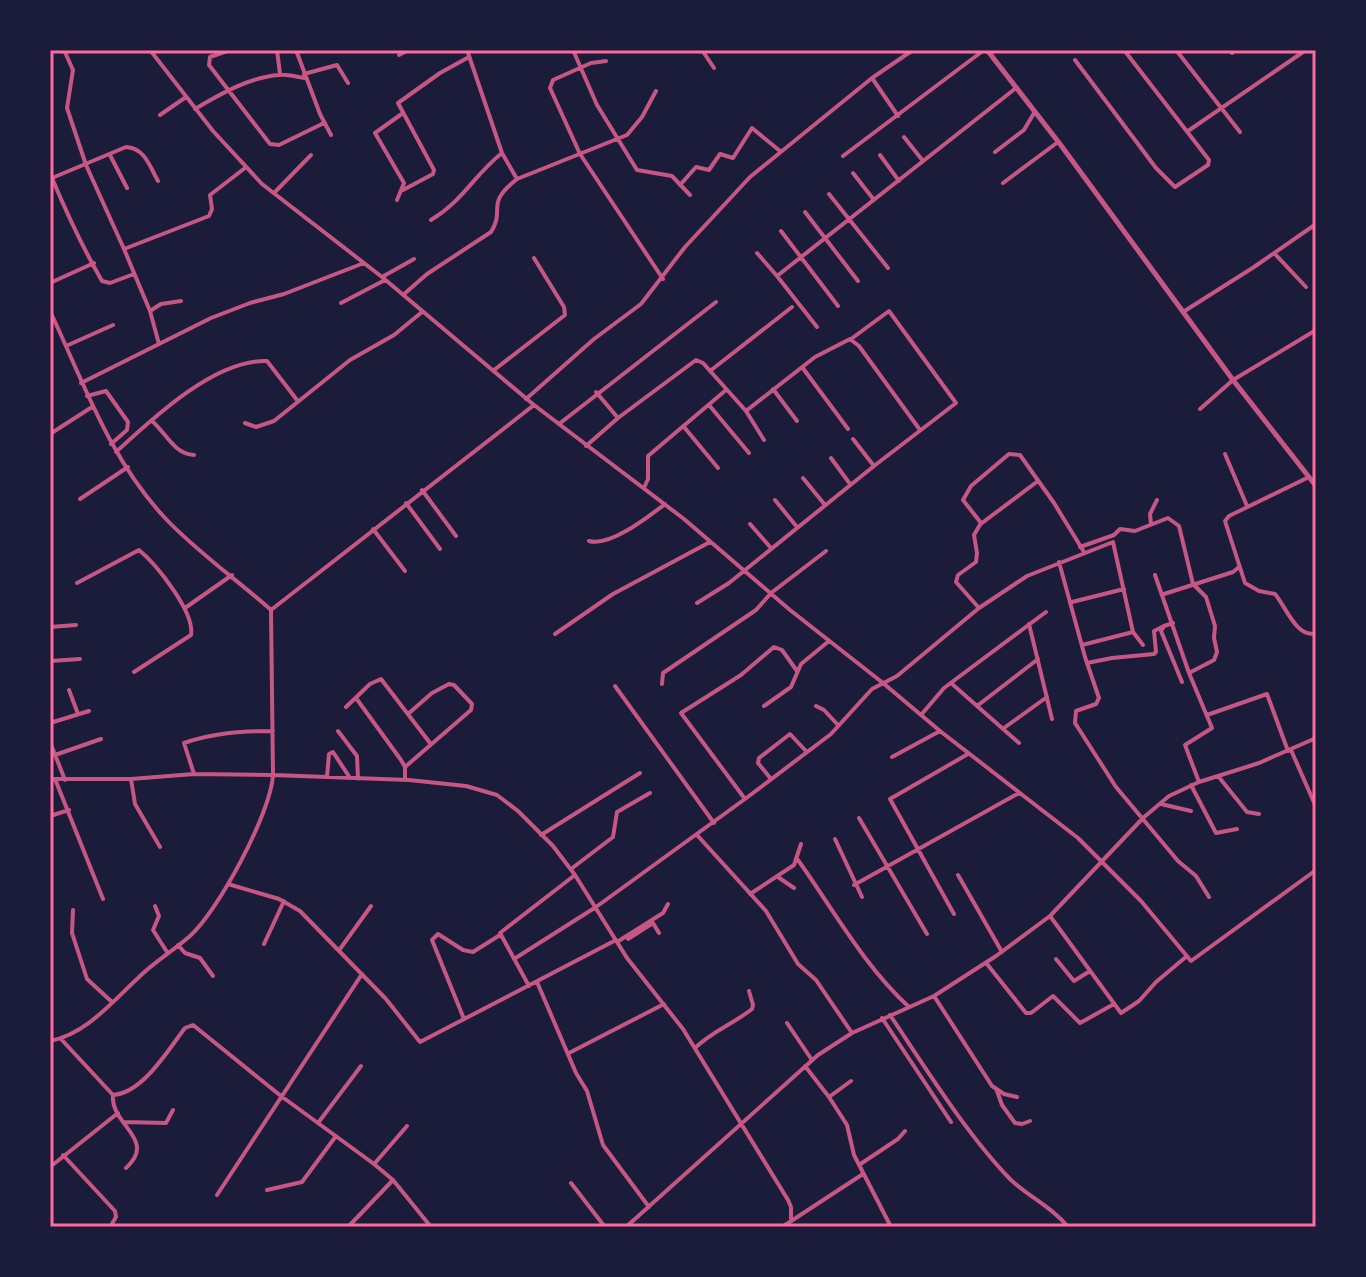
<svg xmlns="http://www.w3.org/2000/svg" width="1366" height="1277" font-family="Karla,sans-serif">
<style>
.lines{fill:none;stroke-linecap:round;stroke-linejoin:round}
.minor{stroke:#c65784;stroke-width:4}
.tertiary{stroke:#c65784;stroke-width:5}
.neatline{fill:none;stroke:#ff6b9d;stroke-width:3}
</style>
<rect width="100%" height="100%" fill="#1b1b3a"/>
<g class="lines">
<path class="minor" d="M64,50L73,70L67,108L86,165L124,249L150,311L159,344
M150,50L213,131L262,184L382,277L534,405L684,519L790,610L883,683L940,731L1078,838L1141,901L1191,961L1316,870
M230,50L210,57L209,65L270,144L279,145L324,123
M277,50L280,74
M296,50L320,114L331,135
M467,50L502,153L517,179
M573,50L597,105L637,170L672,176L690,195
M702,50L714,68
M1176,50L1240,132
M1230,50L1232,53
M399,55L408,50
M1075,60L1156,168L1175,187L1208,165L1209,160L1124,50
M606,61L591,63L553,80L550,88L580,154L663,279
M304,74L337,65L348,83
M872,78L898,116
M195,109C220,94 250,77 279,75C287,74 297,77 305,78
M160,115L186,97
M1188,131L1306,50
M904,137L923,161
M995,152L1024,130L1034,113
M110,155L127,188
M880,155L899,181
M843,156L984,50
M853,173L874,200
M52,178C67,214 83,248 102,281L110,283L134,274
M52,178L126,147C145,148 150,167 158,181
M1003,183L1058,142
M680,185L696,167L709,170L720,154L733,158L752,128L780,151
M403,190L433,174L434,170L398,103L440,73L469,57
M274,193L311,155
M829,194L888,268
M397,200L404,183L375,133L403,113
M805,212L858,281
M431,220C464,200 474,175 502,153
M781,231L838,306
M124,249L209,216L212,209L210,195L245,168
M757,253L777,276L1016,88
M1274,253L1306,287
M777,276L817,327
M382,277L414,259
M50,283L94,263
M403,295L427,274L491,232C506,208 484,205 517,179L627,135L642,117L656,91
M341,303L385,280
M50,311C84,383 109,458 165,518C196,551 236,579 271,610L273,775C271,813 218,911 190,936C173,951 154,962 138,978C112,1002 86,1034 50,1041
M150,311L161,304L181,301
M1183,312L1254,267L1316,224
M851,339L889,311L956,403L874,466
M66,346L113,325
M802,367L848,429
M494,370L565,315L564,307L534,258
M710,371L792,307
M81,383L211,318L250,303L284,294L364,263
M773,389L797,421
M596,392L618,418
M87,396L106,391L128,422L127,430L111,444
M526,399L594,339L641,304L685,247L750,177L872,78L913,50
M709,405L749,453
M1200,409L1233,380L1316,330
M746,411L764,440
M152,421C166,433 174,454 194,455
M245,423L256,427L274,421L350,360L394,335L422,312
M559,424L716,302
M684,427L718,468
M50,434L92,407
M586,446L618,418L696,360L703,363L746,411L815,357L850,339L859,346L920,430
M116,452C152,419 215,359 267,361L297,400
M1225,454L1247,506
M831,458L850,484
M1309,477L1229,516L1225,521L1245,583L1259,591L1275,594C1286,607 1297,639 1316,633
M803,478L825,505
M644,488L648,479V456L726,390
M422,490L456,536
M80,499L128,467
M775,500L797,527
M406,503L440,549
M982,523L1038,481
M750,524L771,548
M1151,524L1150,514L1157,500
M373,529L405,571
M589,541C610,547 648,517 665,504
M1080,547L1114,535L1120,529L1135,531L1168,518L1179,526L1193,584L1206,597L1215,626L1214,638L1217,652L1214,660L1189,673
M1059,562L1085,657L1099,698L1096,704L1076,711L1075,723L1116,787L1178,861L1196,876L1209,897
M1155,575L1189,673L1212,728L1185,745L1199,782
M77,583L139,550C156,564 195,612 191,635L134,672
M1164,594L1233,572L1239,567
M1072,602L1124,589
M697,603L729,583L874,466L853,439
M185,608L232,575
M979,608L956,582L958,575L976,562L977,553L974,535L981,523L963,500L971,486L1009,454L1020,455L1054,503L1084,552
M271,610L534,405
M1173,623L1164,626L1161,631L1182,682
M1029,624L1052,719
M50,627L76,625
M1133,632L1143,645
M555,634L613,594L710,542
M50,661L80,659
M1087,663L1112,658L1154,654L1156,652L1154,631L1164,626
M951,683L1019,743
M662,684L663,673L756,610L771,593L826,551
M615,686L714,823
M69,690L78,714
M356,698L401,760L405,767V779
M764,706L791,687L801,664L829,641
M816,706L824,710L838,725
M977,706L1038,659
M346,707L370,684L381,679L430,743
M921,715L944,688L1046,612
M1207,715L1267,694L1288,751
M50,723L89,711
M1004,728L1047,697
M338,731L357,756L358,779
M50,742L65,780
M1291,750L1316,807
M55,755L101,739
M892,757L940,731
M405,767L471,710L472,704L454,685L449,684L432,693L408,714
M194,774L184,743C213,733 241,731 273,731
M1218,776L1247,812L1259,814
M327,777L329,754L333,752L350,778
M50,779H131L194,774L273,775L409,780L466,786L497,795L518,811L553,846L575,875L627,958L683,1029L788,1200L791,1207V1219
M55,779L103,899
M131,779L135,804L160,847
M771,779L758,763L759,758L790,734L806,751
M1191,785L1216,833L1237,829
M745,799L681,713L741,675L774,647L782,650L797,671
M1161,804L1191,811
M50,816L69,810
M859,818L927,934
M541,835L640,773
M697,835L766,911L798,964L816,980L852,1033
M835,839L862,897
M798,860C833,909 864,966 909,1007
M571,869L613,837L617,812L650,793
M958,875L1002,952
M778,877L794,888
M228,884L279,899L300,911L386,999L420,1042L616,940
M854,885L1019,793
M750,894L794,865L801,844
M155,906L159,916L153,930L167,952
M73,910L72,933L87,979L112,1002
M954,914L890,799L968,754
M1050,916L1121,1013L1139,1001L1156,982L1187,956
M628,939L653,923L659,933
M617,942L663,913L668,904
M264,944L284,901
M178,945L185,953L200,958L213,976
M340,949L371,906
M514,959L596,907L745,799L831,734L872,689L897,676L979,608L1027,576L1113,542L1133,632L1082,645
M1056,959L1074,981L1090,971
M987,964L1026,1013H1031L1053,996L1080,1023L1114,1004
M537,982L576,1073L587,1091L603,1145L649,1207
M529,986L500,933L575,875
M934,996L992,1086L1004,1094L1017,1097
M890,1015C925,1067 967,1135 1011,1180C1029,1197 1052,1207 1068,1227
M882,1018L951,1122
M464,1019L432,940L438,934L463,950L473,952L500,935
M787,1023L812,1060
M61,1039L113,1095
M695,1048C711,1032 733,1024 752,1009L753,1005L749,991
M569,1053L664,1004
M805,1066L829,1097L851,1081
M997,1091L1002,1105L1015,1123L1022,1124L1030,1121
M113,1095C143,1093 168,1050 185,1028L193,1025L281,1096L374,1164L393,1180L431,1227
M113,1095C110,1125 158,1139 126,1168
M829,1097L847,1125L854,1155L891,1227
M124,1122L166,1123L173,1110
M318,1123L361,1066
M63,1155L115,1211L116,1217L110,1227
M375,1163L407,1126
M859,1165L898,1139L905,1131
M50,1167L118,1113
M571,1183L605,1227
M267,1190L302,1182L336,1136
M217,1195L362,974
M348,1227L393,1180
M626,1227L818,1055L852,1033L934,996L996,956L1050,916L1143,818L1169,796L1199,782L1259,763L1316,738
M782,1227L863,1174"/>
<path class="tertiary" d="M987,50L1060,144L1233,380L1316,486"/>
</g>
<rect width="1366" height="1277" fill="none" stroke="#1b1b3a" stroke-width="104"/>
<rect x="52" y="52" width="1262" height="1173" class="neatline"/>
</svg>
